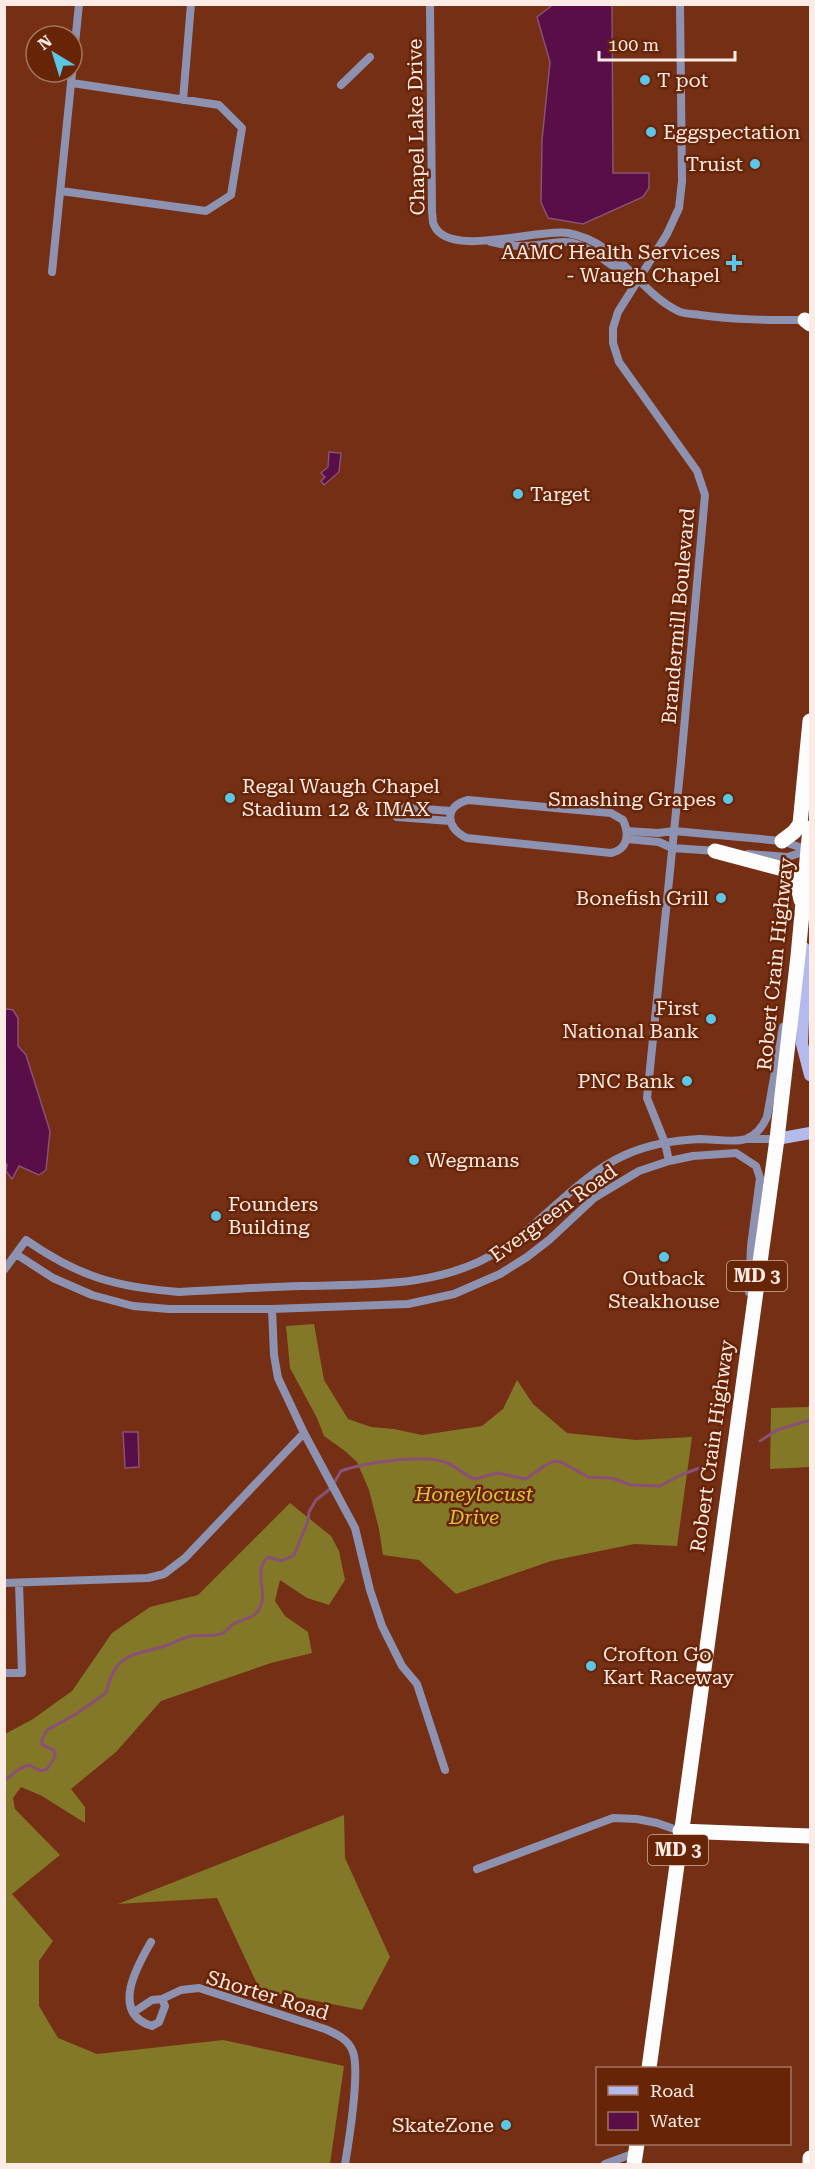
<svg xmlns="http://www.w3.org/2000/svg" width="815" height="2169" font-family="'Roboto Serif',serif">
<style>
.forest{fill:#837728}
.water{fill:#590e47;stroke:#8a5076;stroke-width:1.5}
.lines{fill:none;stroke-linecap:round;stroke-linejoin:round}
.stream{stroke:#8a5076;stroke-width:3}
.street{stroke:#8e92b1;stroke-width:8}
.secondary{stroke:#b5baed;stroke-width:12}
.highway{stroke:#fdfdfd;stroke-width:15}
.poi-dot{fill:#5bc7e7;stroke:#682407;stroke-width:2}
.labels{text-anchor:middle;stroke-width:5;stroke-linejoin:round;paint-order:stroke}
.shield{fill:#682407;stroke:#d0afa2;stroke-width:1.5}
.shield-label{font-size:18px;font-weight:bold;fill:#fdebe5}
.poi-label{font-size:20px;fill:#fdebe5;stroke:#682407;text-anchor:start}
.street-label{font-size:20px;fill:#fdebe5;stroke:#682407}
.park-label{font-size:20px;font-style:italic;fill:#dcc638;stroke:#682407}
</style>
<rect width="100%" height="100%" fill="#742f15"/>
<path class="forest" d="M314,1324L324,1380L348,1419L371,1427L394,1429L422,1435L482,1426L503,1409L517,1380L533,1404L567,1433L636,1440L692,1437L677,1546L634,1544L551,1561L456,1594L419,1560L383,1555L379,1529L369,1490L357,1462L345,1451L324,1436L317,1418L290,1368L286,1326Z
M810,1404V1467L770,1469L771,1408L808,1407Z
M290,1503L331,1536L339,1551L345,1580L329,1605L307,1598L280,1580L275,1601L285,1616L308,1632L312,1653L271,1663L161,1701L116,1752L71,1789L85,1807V1823L42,1796L21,1787L13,1798L15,1809L60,1855L12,1894L53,1941L39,1961V2006L58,2038L97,2054L223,2040L344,2066L330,2164H5V1734L33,1719L72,1691L112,1633L150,1607L198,1595Z
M344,1815L345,1858L390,1957L362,2010L260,1990L217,1898L118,1904Z"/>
<path class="water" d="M554,4L612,5L613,173H649V188L643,197L583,224L548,218L541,202L542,140L550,62L537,17Z
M329,452L341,453L339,472L324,485L321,481L325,477L321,473L328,467Z
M7,1009L13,1010L18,1018V1046L26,1055L50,1131L46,1170L39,1175L19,1166L12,1179L6,1171L7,1165L4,1161V1010Z
M123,1432H138L139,1467L125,1468Z"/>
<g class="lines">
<path class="stream" d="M760,1441L777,1430L810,1420
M4,1781L19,1769L29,1765L41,1771L47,1769L55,1757L54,1750L42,1745V1739L47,1730L76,1714L106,1693C116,1652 130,1657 165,1646C174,1643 182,1638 191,1636C201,1634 213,1638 223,1633C227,1631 229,1627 233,1624C239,1621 248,1619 254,1615C274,1599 250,1573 268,1557L282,1561L294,1555L308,1521L309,1512L316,1500L331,1488L341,1471C363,1463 426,1453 447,1463C457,1467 464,1475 475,1479L497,1473L526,1479L544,1466L554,1461L561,1462L588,1477L612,1478L631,1485L660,1486L681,1475L702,1467"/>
<path class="street" d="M430,4L432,212C433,216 432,222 434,225C448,259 539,228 568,233C619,242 636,290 678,311C684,314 693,314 700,315C735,320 770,320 805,320
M341,85L370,57
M183,100L191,4
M61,191L206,211L231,195L242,128L219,105L72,83
M491,242C506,246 520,247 537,245C549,244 561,240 573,243C596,249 614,271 637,280
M52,272L79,4
M468,800L611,813L623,820C629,833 629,849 611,853L467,838C445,828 444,806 468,800Z
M398,807L451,811
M397,817L450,821
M627,831L658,833L674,831L782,841L808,850
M627,839L659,842L672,848L717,851
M748,854L788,857L808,850
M747,1139H777
M669,1161L665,1143L647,1098L681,762L705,495L697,471L619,362L613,343V328L618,312L667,234L679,208L682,181L680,4
M16,1254L53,1278L92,1295L133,1306L169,1309H272L408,1304L454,1294L500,1274L527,1257L549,1240L594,1198L639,1171L669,1161L693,1156L736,1153L756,1166L760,1178L751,1246L749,1292
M4,1270L26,1240C79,1277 116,1287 179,1292C220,1290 261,1287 302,1286C366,1284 434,1288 492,1255C541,1227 574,1178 625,1155C647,1145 676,1140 700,1139C712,1139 735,1143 746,1139C756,1135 763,1126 767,1117L783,1027
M272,1309L274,1355L278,1378L304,1433L355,1528L370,1590L382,1626L402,1666L417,1684L445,1770
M4,1583L148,1578L164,1574L185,1558L304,1433
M4,1673H22L19,1583
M477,1869L613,1818L637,1819L657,1823L680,1831
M151,1942C137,1966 110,2013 152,2026L159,2022L165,2006L162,1999L181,1990L199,1988L325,2029C337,2034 349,2040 353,2052C360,2072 349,2141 345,2164
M134,2012L152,2000L162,1999
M605,2164L635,2153"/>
<path class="secondary" d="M804,948L805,973L802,1044L810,1075
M777,1139L810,1133"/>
<path class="highway" d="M805,320L810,324
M782,841L794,832L800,824L810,721
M715,851L783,869C796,877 798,885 801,900
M680,1831L810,1836
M649,2068L777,1139L798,956L810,828
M634,2164L637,2144
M810,2164V2158"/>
</g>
<g class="poi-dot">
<circle cx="645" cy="80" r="6"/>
<circle cx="651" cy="132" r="6"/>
<circle cx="755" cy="164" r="6"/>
<path d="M731 254h6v6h6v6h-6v6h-6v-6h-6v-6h6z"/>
<circle cx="518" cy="494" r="6"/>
<circle cx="230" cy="798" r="6"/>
<circle cx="728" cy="799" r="6"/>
<circle cx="721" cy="898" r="6"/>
<circle cx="711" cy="1019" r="6"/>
<circle cx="687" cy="1081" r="6"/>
<circle cx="414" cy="1160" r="6"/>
<circle cx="216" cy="1216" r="6"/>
<circle cx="664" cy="1257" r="6"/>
<circle cx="591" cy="1666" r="6"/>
<circle cx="506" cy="2125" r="6"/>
</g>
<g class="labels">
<g class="shield">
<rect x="727" y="1261" width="60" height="30" rx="4.5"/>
<rect x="648" y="1835" width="60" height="30" rx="4.5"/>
</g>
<g class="shield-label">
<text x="757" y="1282">MD 3</text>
<text x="678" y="1856">MD 3</text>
</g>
<g class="poi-label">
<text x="657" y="87">T pot</text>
<text x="663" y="139">Eggspectation</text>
<text x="743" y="171" text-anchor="end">Truist</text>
<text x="720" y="259" text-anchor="end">AAMC Health Services<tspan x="720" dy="23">- Waugh Chapel</tspan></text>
<text x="530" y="501">Target</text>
<text x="242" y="793">Regal Waugh Chapel<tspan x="242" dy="23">Stadium 12 &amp; IMAX</tspan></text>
<text x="716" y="806" text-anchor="end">Smashing Grapes</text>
<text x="709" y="905" text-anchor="end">Bonefish Grill</text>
<text x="699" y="1015" text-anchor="end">First<tspan x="699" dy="23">National Bank</tspan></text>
<text x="675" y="1088" text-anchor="end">PNC Bank</text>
<text x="426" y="1167">Wegmans</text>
<text x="228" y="1211">Founders<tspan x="228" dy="23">Building</tspan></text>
<text x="664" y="1285" text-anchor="middle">Outback<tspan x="664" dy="23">Steakhouse</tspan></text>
<text x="603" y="1661">Crofton Go<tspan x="603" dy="23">Kart Raceway</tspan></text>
<text x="494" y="2132" text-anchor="end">SkateZone</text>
</g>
<g class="street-label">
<text transform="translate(416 127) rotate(-91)" y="7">Chapel Lake Drive</text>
<text transform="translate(678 616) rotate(-85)" y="7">Brandermill Boulevard</text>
<text transform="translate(775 964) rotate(-84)" y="7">Robert Crain Highway</text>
<text transform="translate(553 1213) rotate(-36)" y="7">Evergreen Road</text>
<text transform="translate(712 1446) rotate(-82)" y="7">Robert Crain Highway</text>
<text transform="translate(268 1995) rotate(17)" y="7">Shorter Road</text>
</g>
<g class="park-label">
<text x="474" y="1501">Honeylocust<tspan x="474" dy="23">Drive</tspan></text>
</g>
</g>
<rect width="815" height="2169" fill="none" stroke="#fdebe5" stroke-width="12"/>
<rect x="596" y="2067" width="195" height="78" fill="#682407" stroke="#a47460" stroke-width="1.5"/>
<rect x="608" y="2086" width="30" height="9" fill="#b5baed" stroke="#a47460" stroke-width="1.5"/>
<text x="650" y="2097" font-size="18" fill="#fdebe5">Road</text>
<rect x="608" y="2112" width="30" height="18" fill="#590e47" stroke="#a47460" stroke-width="1.5"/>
<text x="650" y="2127" font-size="18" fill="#fdebe5">Water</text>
<g transform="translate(54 54) rotate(322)"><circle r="28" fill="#682407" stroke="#a47460" stroke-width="1.5"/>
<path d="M0-4.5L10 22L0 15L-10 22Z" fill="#5bc7e7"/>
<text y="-9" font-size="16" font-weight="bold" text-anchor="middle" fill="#fdebe5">N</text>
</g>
<path d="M599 51v9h136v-9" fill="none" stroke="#fdebe5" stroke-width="3"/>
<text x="608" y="51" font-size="18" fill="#fdebe5" stroke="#682407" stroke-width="4.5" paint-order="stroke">100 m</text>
</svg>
